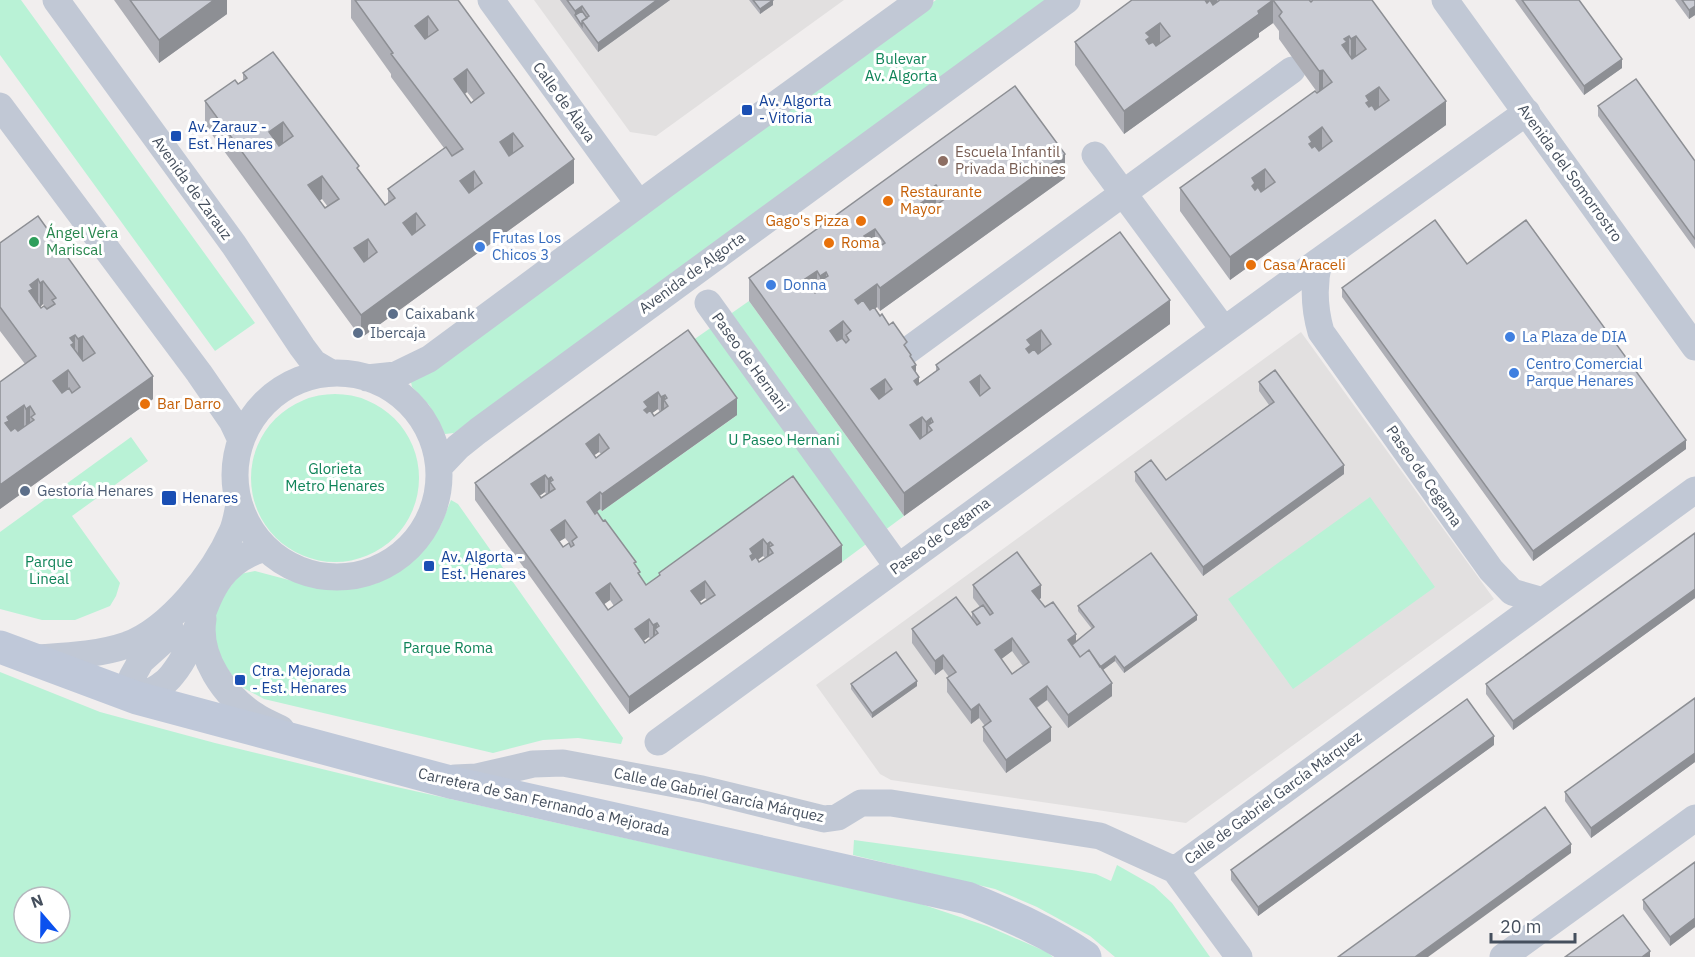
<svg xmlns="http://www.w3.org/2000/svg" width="1695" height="957" font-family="'IBM Plex Sans',sans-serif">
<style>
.education{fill:#e2e0e0}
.green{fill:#b9f2d6;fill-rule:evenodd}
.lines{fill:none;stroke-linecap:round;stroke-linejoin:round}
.street{stroke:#c1c8d5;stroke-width:27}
.secondary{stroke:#bfc8d9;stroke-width:33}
.wall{fill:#aeafb6;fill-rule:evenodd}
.shaded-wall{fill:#8d8f94}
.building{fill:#caccd4;stroke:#8d8f94;stroke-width:1.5;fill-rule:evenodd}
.transit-dot{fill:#1a4fb4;stroke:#fff;stroke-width:2}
.education-dot{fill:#8d6e63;stroke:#fff;stroke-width:2}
.food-dot{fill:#e8710a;stroke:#fff;stroke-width:2}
.leisure-dot{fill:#2e9e5b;stroke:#fff;stroke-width:2}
.shop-dot{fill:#3f7fe0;stroke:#fff;stroke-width:2}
.service-dot{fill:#5c6f8a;stroke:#fff;stroke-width:2}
.labels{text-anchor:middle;stroke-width:6;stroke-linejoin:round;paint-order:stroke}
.park-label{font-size:15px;fill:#108459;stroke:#fff}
.transit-label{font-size:15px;fill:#164399;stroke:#fff;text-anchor:start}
.street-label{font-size:15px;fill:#454f5d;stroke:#fff}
.education-label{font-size:15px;fill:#785e54;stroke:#fff;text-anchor:start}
.food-label{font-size:15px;fill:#c56008;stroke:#fff;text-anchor:start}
.leisure-label{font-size:15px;fill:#27864d;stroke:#fff;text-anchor:start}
.shop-label{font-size:15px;fill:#366cbe;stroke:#fff;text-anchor:start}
.service-label{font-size:15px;fill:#4e5e75;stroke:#fff;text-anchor:start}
</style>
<rect width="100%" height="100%" fill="#f1eeee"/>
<path class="education" d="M534,0H844L656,136L630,132Z
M1301,332L1494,599L1186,823L891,780L880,774L816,685Z"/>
<path class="green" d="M0,0H21L255,323L215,351L0,55Z
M936,0H1051L454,433L445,434L429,405L412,387L411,382Z
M749,301L904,516L842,562L793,494L647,602L587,519L600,509L602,511L736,416L689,343Z
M251 478a84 84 0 1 1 168 0a84 84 0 1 1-168 0Z
M131,437L148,461L72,516L120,583L116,596L110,606L75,620H42L0,609V532Z
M1370,497L1435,587L1293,689L1228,599Z
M451,500L458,504L623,738L621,744L578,738L543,740L493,753L264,699L240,686L214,650L212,616L217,604L240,574L255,571L319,588L357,587L377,583L397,573L421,552L440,527Z
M0,672L100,712L215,743L392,786L921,904L987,926L1047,952L1053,957H0ZM24,897H60V933H24Z
M854,840L1072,870L1096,874L1111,881L1117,865L1154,886L1172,903L1210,957H1115L1090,936L1037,907L995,889L853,855Z"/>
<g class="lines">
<path class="street" d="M56,0L234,245L302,347L314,363L331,373
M491,0L639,204
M1445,0L1695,347
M0,106L199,373L232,421L241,440
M1527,112L1319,261C1313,286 1314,308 1321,332L1491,570L1512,592L1543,601
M1095,155L1224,330
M708,303L898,567
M907,351L1292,70
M235 475a102 102 0 1 1 204 0a102 102 0 1 1-204 0Z
M367,378L396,375L429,359L666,184L920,0
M439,467L458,447L478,431L1067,0
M203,619C197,656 224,696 256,716C263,721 272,724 281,729
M36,658C66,656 98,655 127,645C170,629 214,573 232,532C236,523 237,514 239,505
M131,696L132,677L141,661L161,643L170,628
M137,698C149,692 163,687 172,675C209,630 197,568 265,548
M658,742L1319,261
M455,778L477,777L533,764L563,763L702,789L824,819L838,817L861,803H891L1100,836L1175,870L1695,490
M1175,870L1239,957
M1503,957L1695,818"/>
<path class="secondary" d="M0,647L137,698L454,783L967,898C1008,915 1048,931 1085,957"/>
</g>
<path class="wall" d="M114,0H227V14L159,63Z
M351,0H458L574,183L361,338L205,125V101L243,81V73L359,170L385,205L388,203V189L444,148L391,77V74L351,18ZM467,92L474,101L471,103L465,94ZM322,199L328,207L325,208L319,200Z
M560,0H670L598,52Z
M749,0H773V5L760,14Z
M1132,0H1372L1446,125L1230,280L1180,211V188L1317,92L1279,39V31L1273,23L1259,33V37L1124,134L1075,65V42Z
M1515,0H1579L1622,68L1584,95Z
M1675,0H1695V15L1689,19Z
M1015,86L1065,178L880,311L877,307L875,309L907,349L911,359L919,383L936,371V365L1120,232L1170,324L904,516L749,301V278Z
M1598,106L1695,161V249L1598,116Z
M38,216L153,399L0,509L25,364L0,331V243ZM43,304L47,309L41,308L40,307Z
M1467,264L1686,449L1533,561L1342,297V288Z
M688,330L737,415L602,511L600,509L595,513L636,566L640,576L646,585L659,576V573L793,476L842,562L629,714L475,500V483ZM658,409L660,412L654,416L652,413ZM599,452L601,454L596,458L594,455ZM545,492L546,494L541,498L539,496ZM565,538L569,543L563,547L559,541ZM763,556L765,558L759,562L758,560ZM705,598L707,600L701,604L699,602ZM610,600L614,606L608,610L604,604ZM649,637L650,639L645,643L643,641Z
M1259,382L1344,474L1203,576L1135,481V472L1166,480L1269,405L1259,391Z
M1695,533V598L1513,730L1486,694V684Z
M973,585L1041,598L1039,599L1045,607L1076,642L1092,629L1078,611V606L1197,620L1124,673L1115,661L1103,670L1112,696L1068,728L1047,700L1037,708L1051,741L1006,773L983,741V727L985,726L979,718L971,724L947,692V678L949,677L943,669L935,675L912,643V629L972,619V612L980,607L973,598ZM1012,651L1023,666L1012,674L1001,659Z
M851,684L917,686L872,718L851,689Z
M1695,698V762L1591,838L1565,801V792Z
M1494,745L1258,916L1231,880V870Z
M1695,862V927L1670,946L1643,909V900Z"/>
<path class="shaded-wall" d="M214,0H227V14L159,63V40Z
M657,0H670L598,52V43Z
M773,0V5L760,14V9Z
M1203,0H1217V5L1207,12Z
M1273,0V23L1259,33V37L1124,134V111Z
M582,6V15H575V11Z
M1695,6V15L1689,19V10Z
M428,16V40L415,49V26Z
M1160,23V46L1150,61L1146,33Z
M1349,36V59L1342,45L1344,39Z
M1356,36V59L1351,62V39Z
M1622,59V68L1584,95V86Z
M467,69V92L454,102V79Z
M1323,70V93L1319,95V71Z
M1379,87V110L1366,127V96Z
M1446,101V125L1230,280V257Z
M283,122V145L269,155V132Z
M1322,127V150L1309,167V137Z
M513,133V156L500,166V142Z
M1065,154V178L880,311V288Z
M574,159V183L361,338V315Z
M1265,169V192L1252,209V178Z
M474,171V194L460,204V181Z
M322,176V199L308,208V185Z
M936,185V208L926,215L921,203L922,195Z
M416,213V237L403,246V223Z
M875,229V252L864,236Z
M368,239V262L354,272V248Z
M817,271V294L805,302V279Z
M826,272V284L823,279V298L820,299V276Z
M38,279V303L29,315L30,285Z
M43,281V304L40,307V283Z
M877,284V307L855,323V300Z
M1170,300V324L904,516V493Z
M843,321V344L830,354V331Z
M1041,330V354L1031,361L1026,349L1027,340Z
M75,335V358L74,359L70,338Z
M83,336V359L78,363V339Z
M916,365V380L919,377V401L914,404L912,367Z
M68,370V394L53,404V381Z
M980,375V398L970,382Z
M153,376V399L0,509V485Z
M885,379V402L871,412V389Z
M658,392V409L644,419V402Z
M665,395V402L664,400V413L661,415V397Z
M737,398V415L602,511V494Z
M24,405V429L9,439L5,423L7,417Z
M30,406V429L26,432V409Z
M922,417V440L910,448V425Z
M931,418V429L928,425V443L926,445V422Z
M599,434V452L586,461V444Z
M1686,440V449L1533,561V551Z
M1344,465V474L1203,576V567Z
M545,475V492L531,502V484Z
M551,477V484L550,482V495L548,497V479Z
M600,492V509L587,519V502Z
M565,520V538L551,547V530Z
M763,539V556L753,563L750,574V549Z
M770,542L769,559L767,562V544Z
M842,545V562L629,714V697Z
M705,581V598L691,608V591Z
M610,583V600L596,610V593Z
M1041,585V598L1032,604V591Z
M1695,589V598L1513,730V721Z
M1197,615V620L1124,673V668Z
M649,619V637L635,647V629Z
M657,623V631L655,629V641L653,643V625Z
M1076,634V647L1070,651L1068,640Z
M1012,638V651L995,664V650Z
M943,655V669L935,675V661Z
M1115,656V661L1096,675V670Z
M917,681V686L872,718V713Z
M1112,683V696L1068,728V715Z
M1047,686V700L1030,712V699Z
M979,704V718L971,724V710Z
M1051,727V741L1006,773V760Z
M1494,736V745L1258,916V907Z
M1695,753V762L1591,838V828Z
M1571,844V853L1428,957H1415Z
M1695,918V927L1670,946V937Z
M1650,951V957H1642Z"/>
<path class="building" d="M130,0H214L159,40Z
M355,0H458L574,159L361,315L205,101L235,80L238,84L247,78L243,73L273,52L359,166L357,168L385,205L395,198L388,189L446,147L452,156L463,149L391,54L393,53ZM428,16L438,30L425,39L415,26ZM467,69L484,93L471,103L454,79ZM283,122L293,136L279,146L269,132ZM513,133L523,146L509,156L500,142ZM474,171L482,183L469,193L460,181ZM322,176L339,199L325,208L308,185ZM416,213L425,225L412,235L403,223ZM368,239L377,252L364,262L354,248Z
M567,0H657L598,43L582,21L589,16L582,6L575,11Z
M753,0H773L760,9Z
M1132,0H1205L1207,3L1210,0L1213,5L1220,0H1309L1311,2L1313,0H1372L1446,101L1230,257L1180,188L1315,91L1317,93L1332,82L1323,70L1319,71L1279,16L1282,12L1273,0L1258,11L1259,14L1124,111L1075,42ZM1160,23L1170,36L1156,46L1153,42L1149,44L1146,40L1150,37L1146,33ZM1349,36L1351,39L1356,36L1366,49L1352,59L1342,45L1347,42L1344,39ZM1379,87L1389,100L1375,110L1372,105L1369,107L1366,103L1369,101L1366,96ZM1322,127L1332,141L1319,151L1315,146L1312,148L1309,144L1312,142L1309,137ZM1265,169L1275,182L1261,192L1258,187L1255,190L1252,186L1255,183L1252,178Z
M1522,0H1579L1622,59L1584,86Z
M1682,0H1695V6L1689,10Z
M582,11L587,18L582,21V26L575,15Z
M1636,79L1695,161V239L1598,106Z
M1015,86L1065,154L880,288L877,284L855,300L858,304L863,300L870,310L874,307L880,316L882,314L889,325L893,322L907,342L904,345L911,355L910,356L916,365L912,367L919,377L914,381L917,385L939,369L936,365L1120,232L1170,300L904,493L749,278ZM936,185L946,198L932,208L929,203L923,207L921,203L926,200L922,195ZM875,229L885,243L874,250L864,236ZM817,271L820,276L826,272L828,276L823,279L826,285L815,293L805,279ZM843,321L851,331L846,335L849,340L846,343L842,338L837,341L830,331ZM1041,330L1051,344L1038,354L1034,349L1029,353L1026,349L1031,345L1027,340ZM980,375L990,388L980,396L970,382ZM885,379L892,389L879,399L871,389ZM922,417L926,422L931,418L933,422L928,425L932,430L920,439L910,425Z
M38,216L153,376L0,485V382L36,356L0,307V243ZM38,279L40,283L43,281L56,298L52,300L55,304L47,309L44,306L41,308L29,291L33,289L30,285ZM75,335L78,339L83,336L95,353L83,361L71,345L74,343L70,338ZM68,370L80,387L72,393L69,388L62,393L53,381ZM24,405L26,409L30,406L35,414L31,417L34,420L18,431L15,428L11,431L5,423L9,421L7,417Z
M1435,220L1467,264L1526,220L1686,440L1533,551L1342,288Z
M688,330L737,398L602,494L600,492L587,502L595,514L597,512L603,521L605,520L636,562L634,563L640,572L638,573L646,585L660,575L659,573L793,476L842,545L629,697L475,483ZM658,392L661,397L665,395L667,398L664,400L668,406L654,416L650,410L647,413L644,410L648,407L644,402ZM599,434L609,448L596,458L586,444ZM545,475L548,479L551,477L553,480L550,482L555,489L541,498L531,484ZM565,520L577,537L572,541L574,545L571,547L569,543L563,547L551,530ZM763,539L767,544L770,542L773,545L769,547L773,553L759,562L756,557L752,560L750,556L753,554L750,549ZM705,581L715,595L701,604L691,591ZM610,583L622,600L608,610L596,593ZM649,619L653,625L657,623L659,626L655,629L658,633L645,643L635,629Z
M1275,370L1344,465L1203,567L1135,472L1151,460L1166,480L1274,402L1259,382Z
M1695,533V589L1513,721L1486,684Z
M1017,552L1041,585L1032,591L1045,607L1053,602L1076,634L1068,640L1080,657L1089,650L1112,683L1068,715L1047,686L1030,699L1051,727L1006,760L983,727L991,721L979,704L971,710L947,678L956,672L943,655L935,661L912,629L956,597L977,625L980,623L972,612L983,605L990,615L993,613L973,585ZM1012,638L1029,662L1012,674L995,650Z
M1151,553L1197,615L1124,668L1115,656L1100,667L1089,650L1080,657L1072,645L1094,627L1078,606Z
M896,652L917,681L872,713L851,684Z
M1695,698V753L1591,828L1565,792Z
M1467,699L1494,736L1258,907L1231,870Z
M1545,807L1571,844L1415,957H1338Z
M1695,862V918L1670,937L1643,900Z
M1623,915L1650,951L1642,957H1565Z"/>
<g class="transit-dot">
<rect x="741" y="104" width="12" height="12" rx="3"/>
<rect x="170" y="130" width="12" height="12" rx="3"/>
<rect x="161" y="490" width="16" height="16" rx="3"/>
<rect x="423" y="560" width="12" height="12" rx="3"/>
<rect x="234" y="674" width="12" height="12" rx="3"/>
</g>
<circle class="education-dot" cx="943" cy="161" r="6"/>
<g class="food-dot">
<circle cx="888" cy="201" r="6"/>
<circle cx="861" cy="221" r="6"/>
<circle cx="829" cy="243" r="6"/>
<circle cx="1251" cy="265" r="6"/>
<circle cx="145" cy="404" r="6"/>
</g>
<circle class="leisure-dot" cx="34" cy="242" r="6"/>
<g class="shop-dot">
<circle cx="480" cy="247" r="6"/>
<circle cx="771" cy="285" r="6"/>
<circle cx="1510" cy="337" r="6"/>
<circle cx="1514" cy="373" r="6"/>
</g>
<g class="service-dot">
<circle cx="393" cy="314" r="6"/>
<circle cx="358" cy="333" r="6"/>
<circle cx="25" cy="491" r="6"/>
</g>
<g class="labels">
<g class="park-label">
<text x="901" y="64">Bulevar<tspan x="901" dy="17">Av. Algorta</tspan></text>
<text x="784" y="445">U Paseo Hernani</text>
<text x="335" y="474">Glorieta<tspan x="335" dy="17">Metro Henares</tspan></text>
<text x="49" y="567">Parque<tspan x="49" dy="17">Lineal</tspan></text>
<text x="448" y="653">Parque Roma</text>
</g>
<g class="transit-label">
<text x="759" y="106">Av. Algorta<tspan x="759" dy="17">- Vitoria</tspan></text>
<text x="188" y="132">Av. Zarauz -<tspan x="188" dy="17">Est. Henares</tspan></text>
<text x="182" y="503">Henares</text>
<text x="441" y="562">Av. Algorta -<tspan x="441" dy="17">Est. Henares</tspan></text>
<text x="252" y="676">Ctra. Mejorada<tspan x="252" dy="17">- Est. Henares</tspan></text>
</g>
<g class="street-label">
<text transform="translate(564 102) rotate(54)" y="5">Calle de Álava</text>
<text transform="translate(1570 173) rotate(54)" y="5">Avenida del Somorrostro</text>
<text transform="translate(192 188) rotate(54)" y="5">Avenida de Zarauz</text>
<text transform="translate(692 273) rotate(-36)" y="5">Avenida de Algorta</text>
<text transform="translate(750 362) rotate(54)" y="5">Paseo de Hernani</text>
<text transform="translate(1424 476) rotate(55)" y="5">Paseo de Cegama</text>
<text transform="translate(940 536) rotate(-36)" y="5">Paseo de Cegama</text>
<text transform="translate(719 795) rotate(12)" y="5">Calle de Gabriel García Márquez</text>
<text transform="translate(1273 798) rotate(-36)" y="5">Calle de Gabriel García Márquez</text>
<text transform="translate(544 802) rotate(13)" y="5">Carretera de San Fernando a Mejorada</text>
</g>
<g class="education-label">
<text x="955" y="157">Escuela Infantil<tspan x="955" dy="17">Privada Bichines</tspan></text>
</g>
<g class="food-label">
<text x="900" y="197">Restaurante<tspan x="900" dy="17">Mayor</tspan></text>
<text x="849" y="226" text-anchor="end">Gago's Pizza</text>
<text x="841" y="248">Roma</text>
<text x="1263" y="270">Casa Araceli</text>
<text x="157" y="409">Bar Darro</text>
</g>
<g class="leisure-label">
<text x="46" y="238">Ángel Vera<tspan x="46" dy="17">Mariscal</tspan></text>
</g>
<g class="shop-label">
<text x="492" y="243">Frutas Los<tspan x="492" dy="17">Chicos 3</tspan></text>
<text x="783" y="290">Donna</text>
<text x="1522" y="342">La Plaza de DIA</text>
<text x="1526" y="369">Centro Comercial<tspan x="1526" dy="17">Parque Henares</tspan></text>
</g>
<g class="service-label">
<text x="405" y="319">Caixabank</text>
<text x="370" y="338">Ibercaja</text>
<text x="37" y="496">Gestoría Henares</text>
</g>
</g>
<g transform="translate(42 915) rotate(340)"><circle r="28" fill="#ffffff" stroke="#b5b9be" stroke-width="1.5"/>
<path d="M0-4.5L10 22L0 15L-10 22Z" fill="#0b51ee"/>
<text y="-9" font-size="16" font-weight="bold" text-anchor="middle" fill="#454f5d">N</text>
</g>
<path d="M1491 933v9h84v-9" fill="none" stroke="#454f5d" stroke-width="3"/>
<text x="1500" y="933" font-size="18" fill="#454f5d" stroke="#ffffff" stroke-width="4.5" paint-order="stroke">20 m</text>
</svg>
